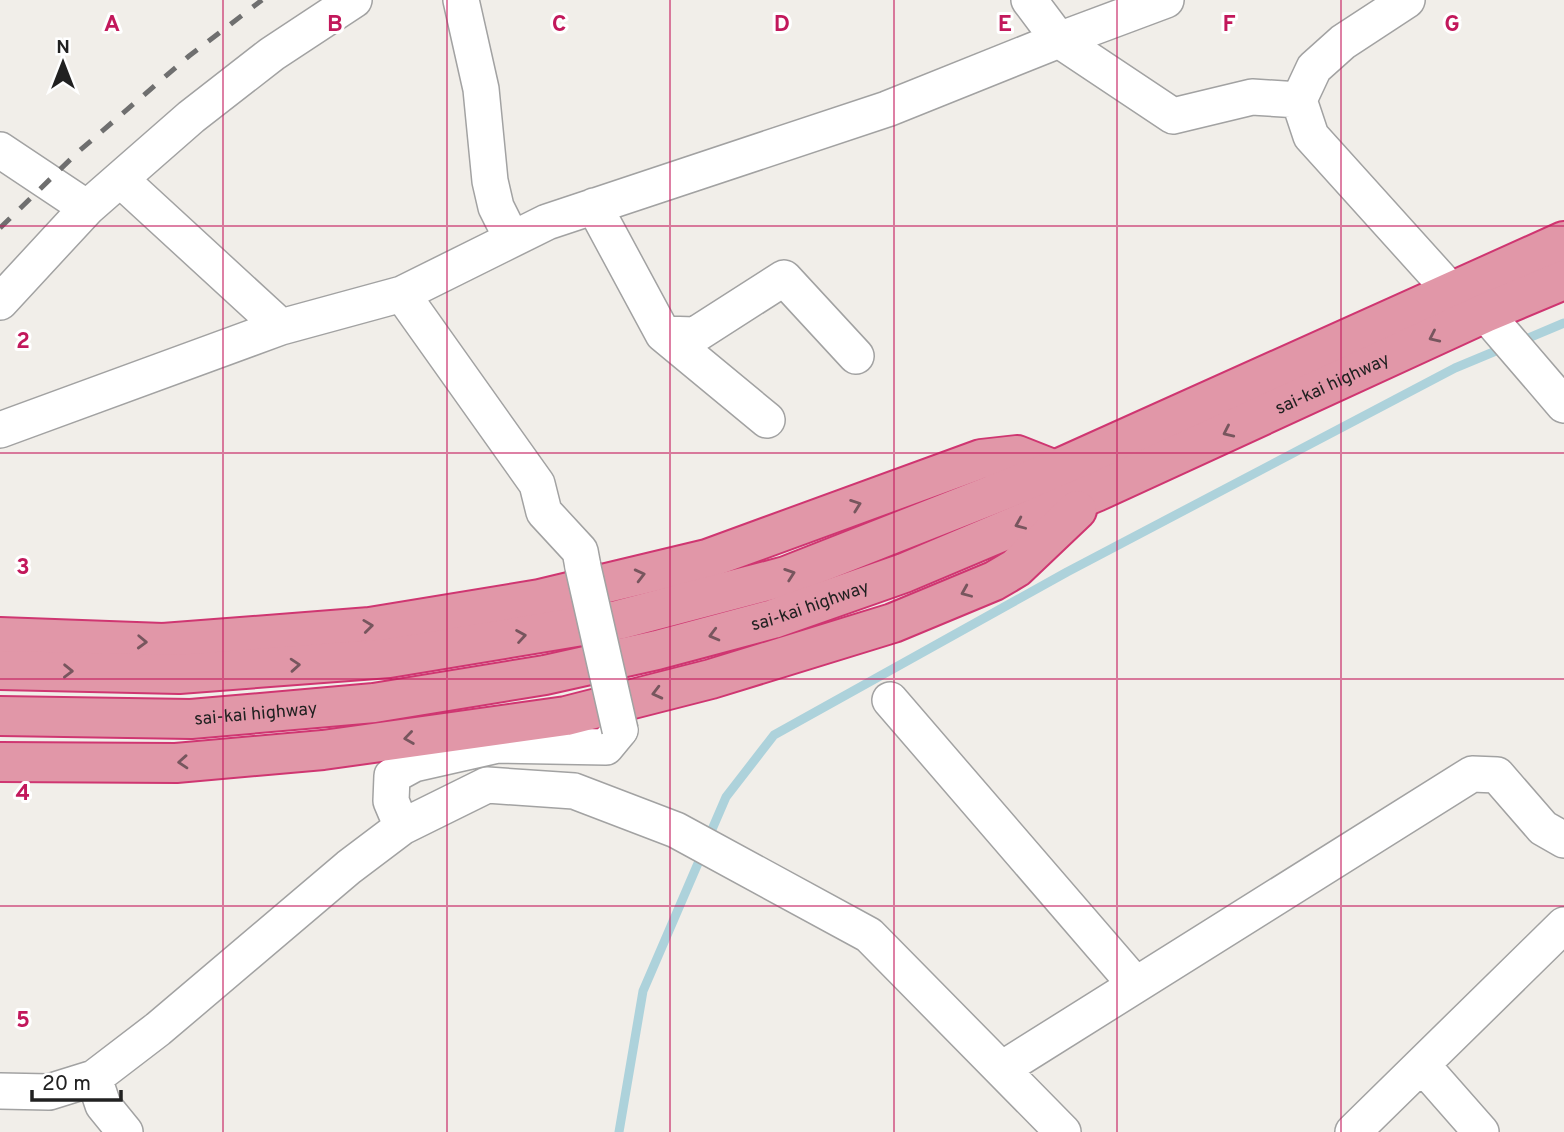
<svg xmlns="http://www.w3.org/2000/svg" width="1564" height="1132" font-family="Overpass,sans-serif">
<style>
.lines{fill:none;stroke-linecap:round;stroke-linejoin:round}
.stream{stroke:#add2db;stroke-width:9}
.minor-casing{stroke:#a2a2a2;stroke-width:38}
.highway-casing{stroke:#cf3671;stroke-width:42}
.minor{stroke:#fff;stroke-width:35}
.highway{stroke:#e197a8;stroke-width:38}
.rail{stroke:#6f6f6f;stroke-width:5;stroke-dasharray:14 14;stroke-linecap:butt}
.minor-bridge-casing{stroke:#a2a2a2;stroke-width:38;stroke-linecap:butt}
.minor-bridge{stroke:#fff;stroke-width:35}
.oneway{stroke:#77565e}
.grid{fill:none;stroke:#c2185b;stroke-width:2;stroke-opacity:0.55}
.labels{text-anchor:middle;stroke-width:6;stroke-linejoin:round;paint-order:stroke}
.street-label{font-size:18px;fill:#212121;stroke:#fff}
.grid-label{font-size:23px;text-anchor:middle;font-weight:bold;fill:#c2185b;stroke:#fff;stroke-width:6;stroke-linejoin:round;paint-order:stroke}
</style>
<rect width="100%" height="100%" fill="#f1eee9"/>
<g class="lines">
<path class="stream" d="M1519,342L1564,323
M707,841L726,797L774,735L1067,572L1455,368L1503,348
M619,1132L643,991L702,854"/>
<defs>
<path id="minor" d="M461,0L481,89L490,181L496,207L512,239
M1029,0L1059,40L1173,116L1252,97L1299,100
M1407,0L1343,42L1314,68L1299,100L1311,136L1450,290L1485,313L1564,405
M0,150L87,208
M120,179L281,327
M594,206L663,334L695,335L784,278L856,356
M402,294L537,484L544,512L580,551L583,567
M0,302L87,208L191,117L272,54L354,0
M663,334L767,420
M0,430L281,327L402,294L547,222L887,109L1059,40L1166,0
M890,700L1135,984
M402,827L391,801L392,776L414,764L498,745L606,747L620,730
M1422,1065L1481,1132
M1002,1069L1472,774L1497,775L1543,828L1564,840
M94,1078L103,1105L125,1132
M0,1091L49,1092L94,1078L158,1029L349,867L402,827L487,785L574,791L676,830L869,935L1063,1132
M1353,1132L1564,925"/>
<g id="highway">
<path d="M0,637L163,643L370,627L540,599L707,559L981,459L1017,455L1055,470"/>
<path d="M0,670L179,674L389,658L618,620L786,576L1055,470L1564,241"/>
<path id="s1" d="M0,716L191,719L374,703L545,675L657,650L773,619L904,573L1096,492L1485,313L1564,280"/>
<path d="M0,762L176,763L323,750L566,716L711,679L893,623L994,581L1016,568L1077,510"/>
</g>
</defs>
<use href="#minor" class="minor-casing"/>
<use href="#highway" class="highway-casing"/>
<use href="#minor" class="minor"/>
<use href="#highway" class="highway"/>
<path class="rail" d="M0,228L78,152L189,56L262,0"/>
<defs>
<path id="minor-bridge" d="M583,567L620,730"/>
</defs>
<use href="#minor-bridge" class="minor-bridge-casing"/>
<use href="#minor-bridge" class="minor-bridge"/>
</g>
<defs><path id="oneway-chevron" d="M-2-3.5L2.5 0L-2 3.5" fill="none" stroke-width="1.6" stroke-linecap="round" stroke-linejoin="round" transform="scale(1.75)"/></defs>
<g class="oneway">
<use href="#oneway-chevron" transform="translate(1434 337) rotate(155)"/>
<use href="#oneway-chevron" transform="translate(1228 432) rotate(155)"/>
<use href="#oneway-chevron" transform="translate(856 505) rotate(-20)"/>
<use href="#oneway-chevron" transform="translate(1020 524) rotate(157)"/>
<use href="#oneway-chevron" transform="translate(790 574) rotate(-19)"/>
<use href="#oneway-chevron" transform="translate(640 575) rotate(-14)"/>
<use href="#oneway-chevron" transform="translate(966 592) rotate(157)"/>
<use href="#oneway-chevron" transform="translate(368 626) rotate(-7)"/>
<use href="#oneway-chevron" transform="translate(714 635) rotate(165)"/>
<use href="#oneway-chevron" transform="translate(521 636) rotate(-9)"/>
<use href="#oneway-chevron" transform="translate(142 642) rotate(2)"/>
<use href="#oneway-chevron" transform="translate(295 665) rotate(-4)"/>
<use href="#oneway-chevron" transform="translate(68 671) rotate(1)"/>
<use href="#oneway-chevron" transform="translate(657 693) rotate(166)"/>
<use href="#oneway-chevron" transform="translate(409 738) rotate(172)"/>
<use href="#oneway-chevron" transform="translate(183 762) rotate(176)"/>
</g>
<path class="grid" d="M223,0V1132M447,0V1132M670,0V1132M894,0V1132M1117,0V1132M1341,0V1132M0,226H1564M0,453H1564M0,679H1564M0,906H1564"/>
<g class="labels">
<g class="street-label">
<text dy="6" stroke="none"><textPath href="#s1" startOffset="1390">sai-kai highway</textPath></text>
<text dy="6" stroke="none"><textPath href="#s1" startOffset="822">sai-kai highway</textPath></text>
<text dy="6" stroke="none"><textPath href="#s1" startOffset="256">sai-kai highway</textPath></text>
</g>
</g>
<g class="grid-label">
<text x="112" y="31">A</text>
<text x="335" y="31">B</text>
<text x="559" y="31">C</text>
<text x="782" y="31">D</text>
<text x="1005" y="31">E</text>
<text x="1229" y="31">F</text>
<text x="1452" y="31">G</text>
<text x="23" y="348">2</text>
<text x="23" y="574">3</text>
<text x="23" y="800">4</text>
<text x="23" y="1027">5</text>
</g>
<g transform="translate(63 63)" stroke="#ffffff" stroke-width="5" paint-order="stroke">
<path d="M0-5L12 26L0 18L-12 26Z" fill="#212121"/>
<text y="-10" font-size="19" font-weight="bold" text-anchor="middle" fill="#212121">N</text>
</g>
<path d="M32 1090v10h89v-10" fill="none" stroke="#212121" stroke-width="3.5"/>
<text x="42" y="1090" font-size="21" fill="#212121" stroke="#ffffff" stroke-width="5" paint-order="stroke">20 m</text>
</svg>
